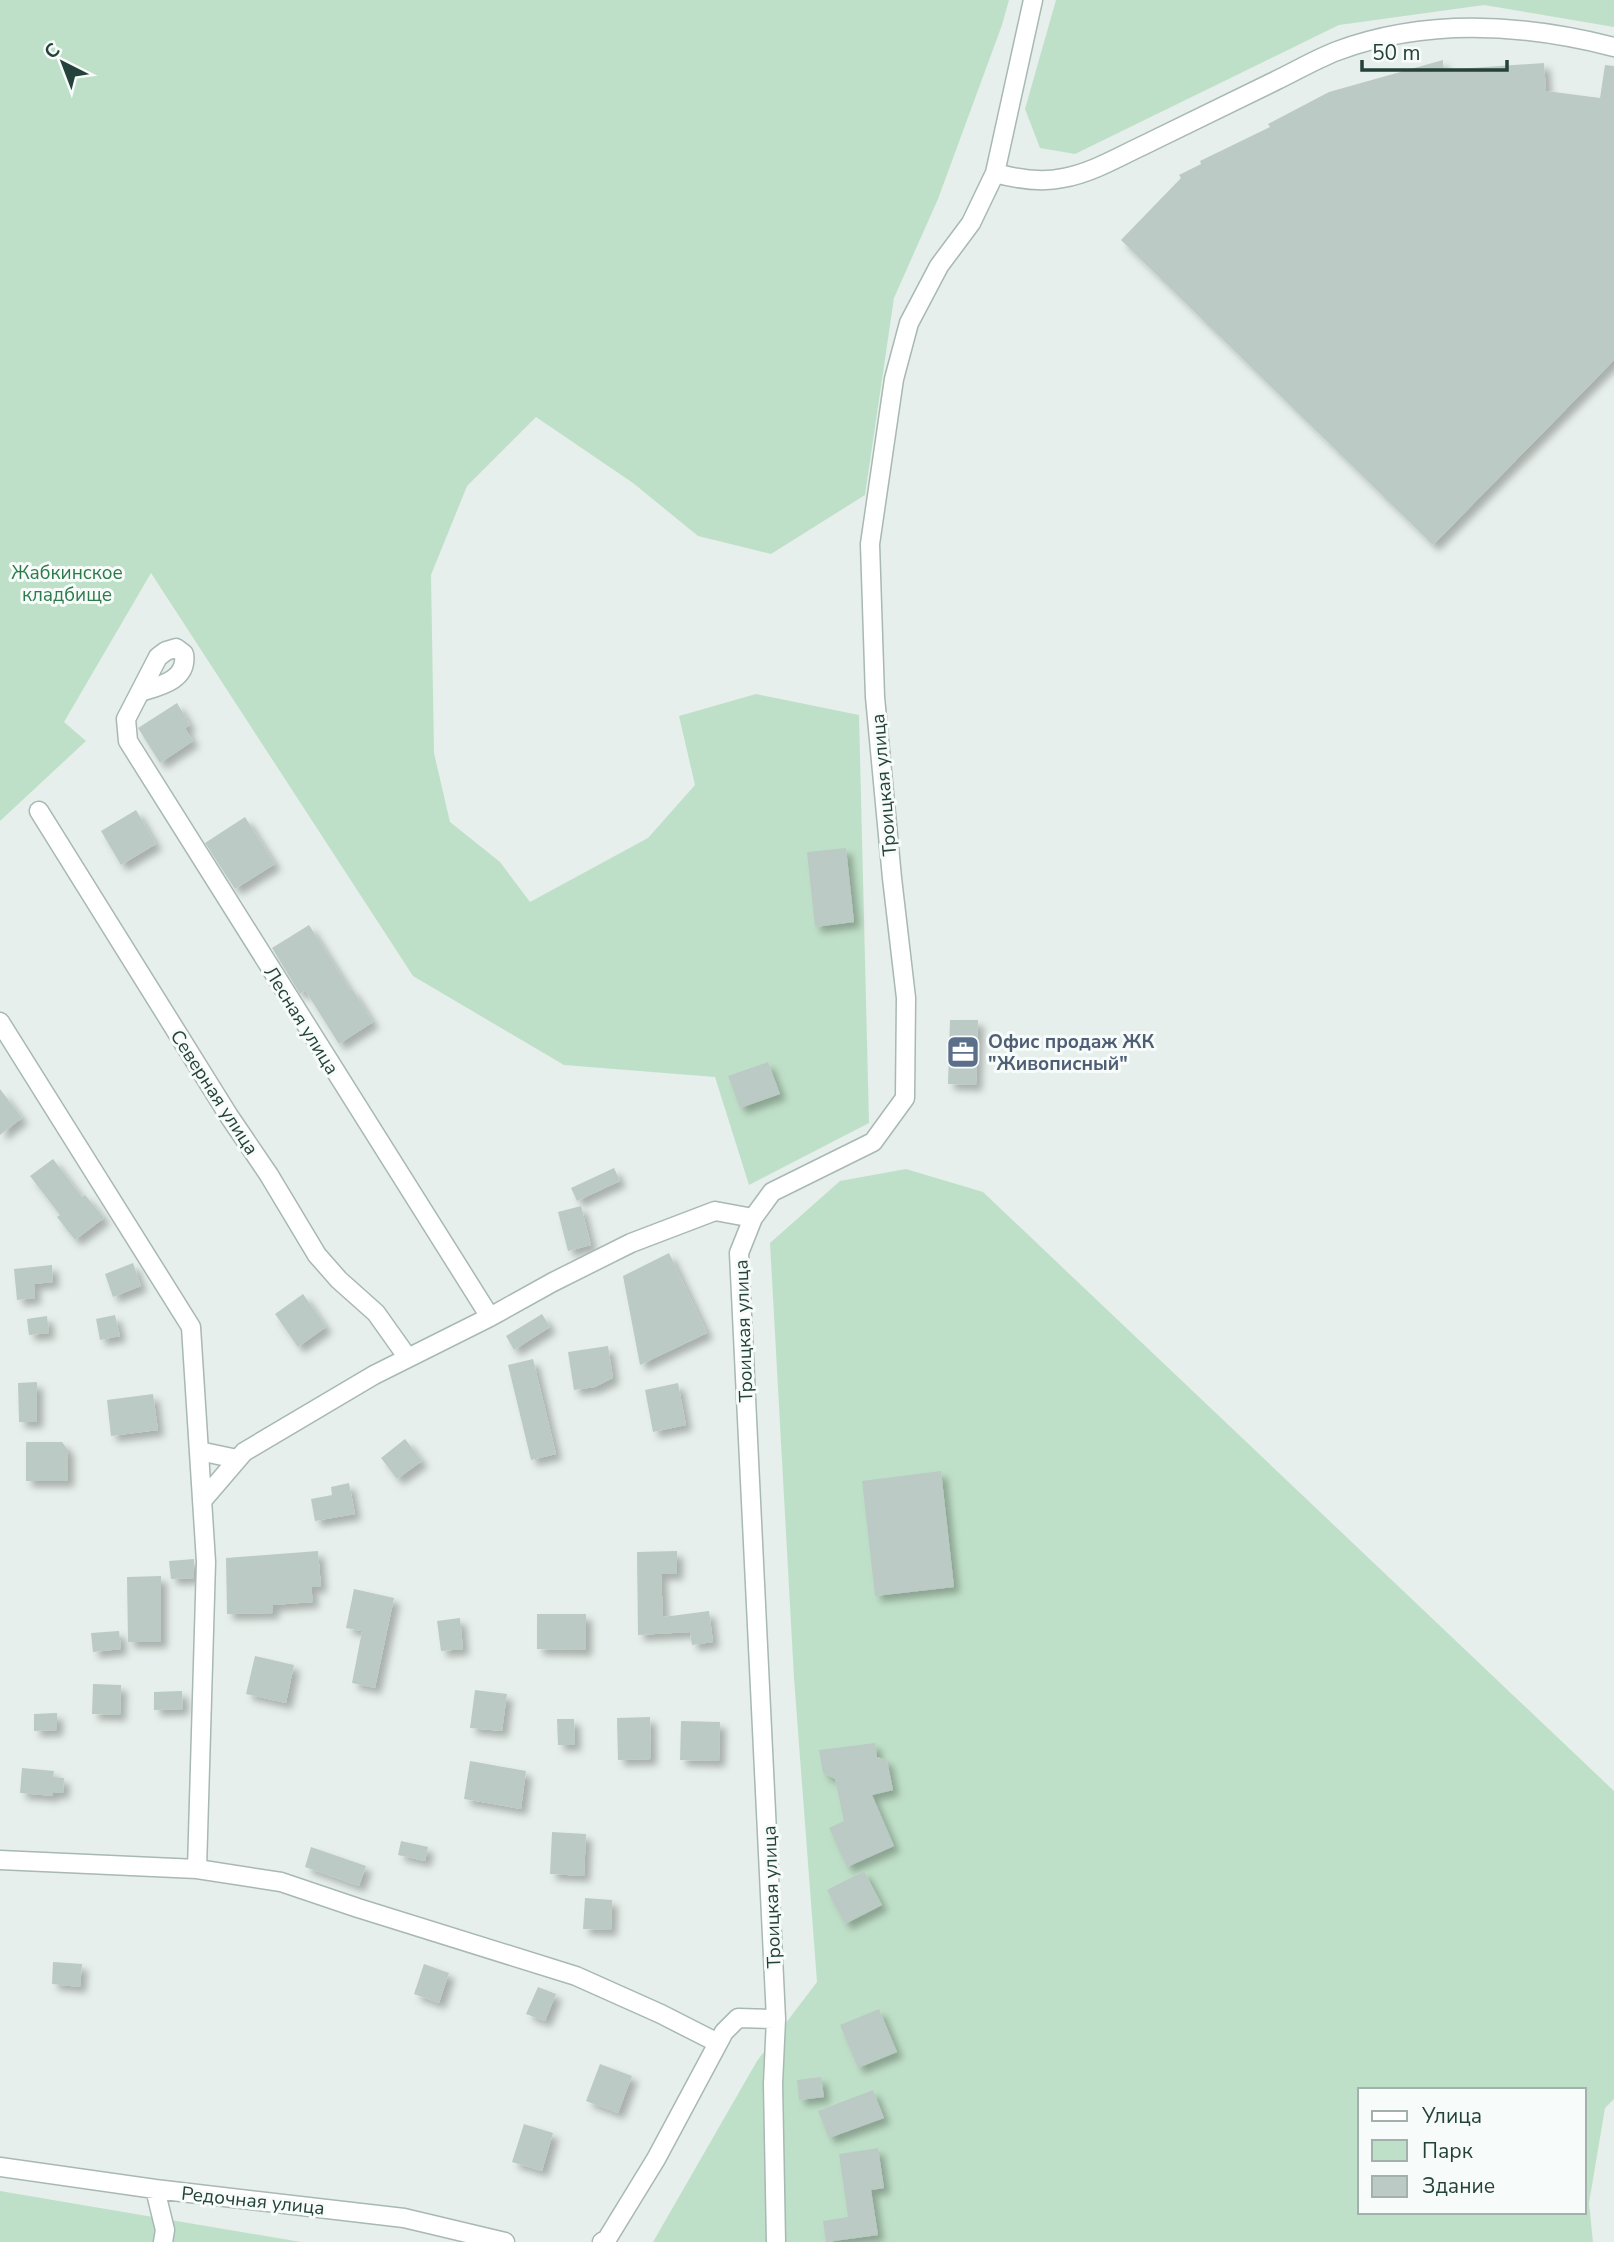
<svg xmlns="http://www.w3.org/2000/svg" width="1614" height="2242" font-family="'Nunito Sans',sans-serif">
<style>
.green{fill:#bfe0c8;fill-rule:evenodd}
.building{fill:#bbcac4;filter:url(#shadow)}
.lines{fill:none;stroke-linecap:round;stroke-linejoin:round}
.street-casing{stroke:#a8b8b2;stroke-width:21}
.street{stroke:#fff;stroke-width:18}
.labels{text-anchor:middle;stroke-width:6;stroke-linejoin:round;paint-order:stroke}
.park-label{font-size:19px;fill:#2d7a4b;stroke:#f7fbf9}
.street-label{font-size:19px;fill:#24423a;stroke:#f7fbf9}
.service-label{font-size:19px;font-weight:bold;fill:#4e5e75;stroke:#f7fbf9;text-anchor:start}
</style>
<defs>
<filter id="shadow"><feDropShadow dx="6" dy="6" stdDeviation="3.5" flood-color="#0004"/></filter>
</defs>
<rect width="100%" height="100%" fill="#e6efeb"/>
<path class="green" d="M0,0H1009L1002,25L938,199L894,298L865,495L771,554L698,536L633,483L536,417L467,486L431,575L434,753L450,822L500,862L530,902L648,838L695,785L679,716L756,694L859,715L869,1123L749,1185L715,1077L564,1065L413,976L151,573L64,722L86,741L0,821Z
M1056,0H1614V27L1484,5L1339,25L1075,154L1040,148L1025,109Z
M906,1169L983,1192L1614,1791V2099L1605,2108L1589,2203L1593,2242H653L757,2061L817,1982L794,1678L770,1243L840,1181ZM1360,2090H1584V2212H1360Z
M0,2191L301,2242H0Z"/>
<path class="building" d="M1443,60V70L1544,63L1546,91L1600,98L1605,65L1614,66V360L1433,545L1121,240L1181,178L1179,175L1201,164L1200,161L1270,127L1268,124L1329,92Z
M177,703L190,725L185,728L193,741L160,763L138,728Z
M136,810L156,844L121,865L101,831Z
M245,817L275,864L235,889L205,843Z
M846,848L854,922L815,927L807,852Z
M309,925L350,990L352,989L373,1022L339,1044L305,990L300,994L272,948Z
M950,1020H978L976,1085L948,1084Z
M768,1062L780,1094L740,1108L728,1076Z
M0,1089L22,1118L0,1135Z
M53,1159L82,1197L85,1195L104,1218L75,1240L57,1217L60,1215L30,1176Z
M614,1168L620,1181L577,1201L571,1188Z
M581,1206L591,1245L568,1251L558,1212Z
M669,1253L707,1333L640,1365L623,1276Z
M133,1263L141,1286L113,1297L105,1274Z
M52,1265L53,1282L34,1284L35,1298L17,1300L14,1269Z
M303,1294L326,1327L298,1347L275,1314Z
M542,1314L550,1327L514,1350L506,1336Z
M115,1315L120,1336L100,1340L96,1319Z
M47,1316L49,1333L29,1335L27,1319Z
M608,1346L613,1378L595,1387L574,1390L568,1352Z
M533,1359L556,1454L531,1460L508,1365Z
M37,1382V1422H19L18,1383Z
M678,1383L686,1425L653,1432L645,1390Z
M153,1394L158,1430L111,1436L107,1400Z
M405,1439L422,1461L397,1479L381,1458Z
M26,1442H62L68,1450V1481H26Z
M941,1471L954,1587L875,1596L862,1481Z
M349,1483L355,1514L315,1521L311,1499L332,1495L331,1487Z
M318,1551L321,1587H311L313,1602L273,1605V1613L227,1614L226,1558Z
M677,1551V1574H661L663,1617L709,1611L713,1642L692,1645L690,1632L638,1635L637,1552Z
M194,1559V1578L171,1579L169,1561Z
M161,1576V1642H128L127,1577Z
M354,1589L394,1598L375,1688L352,1683L362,1631L346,1628Z
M537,1614H586V1650L537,1649Z
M460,1618L463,1649L441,1651L437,1621Z
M119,1631L121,1649L93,1652L91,1633Z
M255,1656L294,1665L286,1703L246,1694Z
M93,1684L121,1685L120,1715L92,1714Z
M475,1690L507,1694L502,1731L470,1728Z
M182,1691L183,1709L154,1710V1692Z
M57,1713V1730L34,1731V1714Z
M650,1717L651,1759L618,1760L617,1718Z
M557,1719H574L575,1745H558Z
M681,1721L720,1722L719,1761L680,1760Z
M875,1743L877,1757L887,1760L893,1790L872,1795L894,1846L847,1867L829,1828L844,1821L835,1779L823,1773L819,1750Z
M470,1761L526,1771L521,1809L464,1799Z
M22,1768L54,1771L53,1777L64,1778L63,1793L53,1792V1796L20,1793Z
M552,1832L586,1834L584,1876L550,1874Z
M401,1841L428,1847L425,1861L398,1855Z
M311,1847L366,1866L359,1886L305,1867Z
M864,1871L882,1905L845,1924L827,1890Z
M585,1898L612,1900L611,1930L583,1929Z
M53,1962L82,1964L80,1987L52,1984Z
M424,1964L449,1973L439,2003L414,1994Z
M538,1987L556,1994L545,2021L526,2014Z
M879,2009L897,2052L858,2068L840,2025Z
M600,2064L632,2076L618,2113L586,2101Z
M821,2077L824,2097L799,2100L797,2080Z
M873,2090L884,2118L829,2138L818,2111Z
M524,2124L553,2133L542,2171L512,2162Z
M878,2148L884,2188L871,2190L878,2235L826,2242L823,2221L848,2217L839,2154Z"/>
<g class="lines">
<defs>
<path id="street" d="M995,173C1017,179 1041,183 1063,178C1092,173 1120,156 1146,144C1189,123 1232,102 1275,81C1296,71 1316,59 1337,51C1426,18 1524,24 1614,47
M140,692C160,686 188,680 184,654L176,648L166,651L158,657L126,719L128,741L490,1317
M39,811L229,1116L269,1175L317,1255L339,1280L376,1313L408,1358
M0,1022L191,1327L206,1562L197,1869
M199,1451L237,1459
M202,1501L244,1452L374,1375L490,1317L553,1282L631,1243L715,1211L753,1218
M0,1860L197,1869L281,1882L358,1908L576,1976L661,2014L718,2043
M0,2167L155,2189L404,2218L505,2242
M155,2189L165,2230L163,2242
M602,2242L607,2239L656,2159L724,2032L738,2018L776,2019
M776,2242L773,2084L776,2019L739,1253L753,1218L772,1192L873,1142L905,1098L906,998L892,878L875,697L870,544L894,379L909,323L939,266L971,223L995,173L1033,0"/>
</defs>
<use href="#street" class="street-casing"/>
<use href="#street" class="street"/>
</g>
<defs>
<symbol id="office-square" viewBox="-11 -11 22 22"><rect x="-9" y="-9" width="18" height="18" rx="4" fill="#5c6f8a" stroke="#f7fbf9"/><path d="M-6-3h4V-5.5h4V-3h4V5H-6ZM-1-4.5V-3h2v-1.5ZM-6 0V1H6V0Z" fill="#fff"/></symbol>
</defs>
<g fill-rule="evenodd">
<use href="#office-square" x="944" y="1033" width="38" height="38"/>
</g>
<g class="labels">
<g class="park-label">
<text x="67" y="579">Жабкинское<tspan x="67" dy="22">кладбище</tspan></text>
</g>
<g class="street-label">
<text transform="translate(883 785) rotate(-95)" y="7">Троицкая улица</text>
<text transform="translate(302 1020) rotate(58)" y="7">Лесная улица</text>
<text transform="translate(215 1092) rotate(57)" y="7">Северная улица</text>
<text transform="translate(743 1331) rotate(-92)" y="7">Троицкая улица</text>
<text transform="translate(771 1897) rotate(-92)" y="7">Троицкая улица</text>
<text transform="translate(253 2200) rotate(6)" y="7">Редочная улица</text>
</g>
<g class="service-label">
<text x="988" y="1048">Офис продаж ЖК<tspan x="988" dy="22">"Живописный"</tspan></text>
</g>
</g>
<rect x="1358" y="2088" width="228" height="126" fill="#f7fbf9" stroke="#a3b1ad" stroke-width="2"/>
<rect x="1372" y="2111" width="35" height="10" fill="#ffffff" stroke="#a3b1ad" stroke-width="2"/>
<text x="1422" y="2123" font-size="21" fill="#24423a">Улица</text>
<rect x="1372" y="2140" width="35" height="21" fill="#bfe0c8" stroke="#a3b1ad" stroke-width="2"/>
<text x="1422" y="2158" font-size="21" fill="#24423a">Парк</text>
<rect x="1372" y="2176" width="35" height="21" fill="#bbcac4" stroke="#a3b1ad" stroke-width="2"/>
<text x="1422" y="2193" font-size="21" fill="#24423a">Здание</text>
<g transform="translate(63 63) rotate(318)" stroke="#f7fbf9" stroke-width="5" paint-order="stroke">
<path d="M0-5L12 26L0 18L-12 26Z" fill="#24423a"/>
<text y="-10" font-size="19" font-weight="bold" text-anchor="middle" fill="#24423a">С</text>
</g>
<path d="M1362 60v10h145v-10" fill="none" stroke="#24423a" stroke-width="3.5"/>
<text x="1372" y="60" font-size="21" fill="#24423a" stroke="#f7fbf9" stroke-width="5" paint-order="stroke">50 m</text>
</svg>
